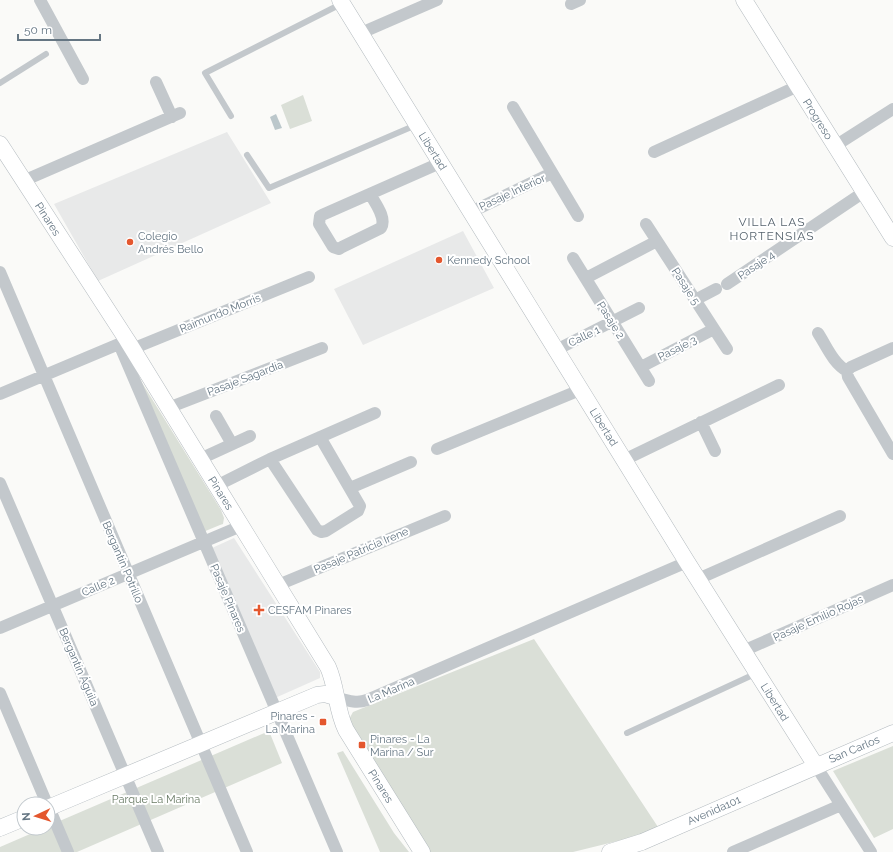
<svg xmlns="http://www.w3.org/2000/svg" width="893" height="852" font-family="Raleway,sans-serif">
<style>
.built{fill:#e8e9e9}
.green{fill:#dadfd7}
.water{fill:#bbc7cb}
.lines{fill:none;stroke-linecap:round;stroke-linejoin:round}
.secondary-casing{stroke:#b3babf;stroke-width:17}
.lane{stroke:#c3c8cc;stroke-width:6}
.street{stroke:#c3c8cc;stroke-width:12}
.secondary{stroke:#fff;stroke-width:16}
.poi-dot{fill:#e4572e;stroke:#fff;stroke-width:1.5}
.labels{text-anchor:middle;stroke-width:4;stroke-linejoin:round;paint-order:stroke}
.street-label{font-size:11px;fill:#657683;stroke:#fff}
.poi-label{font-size:11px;fill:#657683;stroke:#fff;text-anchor:start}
.park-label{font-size:11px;fill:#687a64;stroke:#fff}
.neighbourhood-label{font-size:12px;letter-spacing:1px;fill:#57646e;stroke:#fff}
</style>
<rect width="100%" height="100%" fill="#fafaf8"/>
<path class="built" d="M227,132L271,203L98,281L54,204Z
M463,231L494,288L363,345L334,289Z
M234,538L320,672V678L275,698L212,548Z"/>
<path class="green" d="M303,95L312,121L290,129L281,105Z
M134,370L221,510L224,518L223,524L220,525L203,532Z
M534,639L658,827L638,836L573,852H428L348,721L353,712Z
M269,731L282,763L77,852H0V847L44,828H48V826Z
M893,746V829L874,838L833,771Z
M343,751L394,833L409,852H380L337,753Z"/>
<path class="water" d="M276,114L282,128L275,130L270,117Z"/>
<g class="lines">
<defs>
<path id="secondary" d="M340,0L687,562L816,766
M744,0L893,238
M0,144L127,340L328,667C337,687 336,710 346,730L422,852
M48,808L317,695L325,694L335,697
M0,828L24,818
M610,852L642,842L893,733"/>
</defs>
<use href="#secondary" class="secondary-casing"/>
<path class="lane" d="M0,83L46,54
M231,116L205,73L341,4
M247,155L269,188L416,125
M627,733L757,673"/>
<path class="street" d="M40,0L83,79
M571,4L580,0
M361,33L437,0
M156,82L172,117
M513,107L578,216
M835,146L893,109
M654,152L798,86
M23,181L180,113
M370,194C375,203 387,218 381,228L342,247L339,249L333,247L319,224L320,216L322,215L440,163
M471,212L552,173
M646,224L727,349
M573,258L649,381
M0,272L247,852
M586,278L657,241
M727,284L864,192
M695,300L716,289
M818,333C827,347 833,363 847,371
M119,344L337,852
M132,349L309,277
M556,350L639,308
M641,367L714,329
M847,371L848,377L893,454
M847,371L851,367L893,348
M0,394L126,341
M168,408L322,348
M216,416L232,444
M701,422L715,451
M437,449L580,390
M200,459L250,436
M270,459L317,530L321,532L326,531L358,511L360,506L320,437
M624,460L779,385
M0,483L158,852
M216,486L270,459L375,413
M350,488L411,462
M698,579L840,516
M278,585L445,516
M0,628L241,526
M743,651L893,585
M0,693L47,804
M335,697C346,700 356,704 367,700L687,562
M816,766L871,852
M48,805L68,852
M733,852L841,805"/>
<use href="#secondary" class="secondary"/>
</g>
<g class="poi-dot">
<circle cx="130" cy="242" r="4"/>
<circle cx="439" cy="260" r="4"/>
<path d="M257 604h4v4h4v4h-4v4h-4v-4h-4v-4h4z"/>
<rect x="319" y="718" width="8" height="8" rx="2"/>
<rect x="358" y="741" width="8" height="8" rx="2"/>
</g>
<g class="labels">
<g class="street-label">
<text transform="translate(818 119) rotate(58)" y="4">Progreso</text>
<text transform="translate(433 151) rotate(58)" y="4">Libertad</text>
<text transform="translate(512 192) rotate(-25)" y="4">Pasaje Interior</text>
<text transform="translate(48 219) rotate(57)" y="4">Pinares</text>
<text transform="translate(756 265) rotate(-34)" y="4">Pasaje 4</text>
<text transform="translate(686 286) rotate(57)" y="4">Pasaje 5</text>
<text transform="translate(220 313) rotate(-22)" y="4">Raimundo Morris</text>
<text transform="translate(611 320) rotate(58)" y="4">Pasaje 2</text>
<text transform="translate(584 336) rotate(-26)" y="4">Calle 1</text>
<text transform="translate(677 348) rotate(-27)" y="4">Pasaje 3</text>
<text transform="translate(245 378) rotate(-21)" y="4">Pasaje Sagardía</text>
<text transform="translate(604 427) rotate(58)" y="4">Libertad</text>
<text transform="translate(221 493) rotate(58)" y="4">Pinares</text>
<text transform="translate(361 550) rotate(-23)" y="4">Pasaje Patricia Irene</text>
<text transform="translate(123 562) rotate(67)" y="4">Bergantín Potrillo</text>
<text transform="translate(98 586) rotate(-23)" y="4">Calle 2</text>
<text transform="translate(228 598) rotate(67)" y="4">Pasaje Pinares</text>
<text transform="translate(818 618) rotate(-24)" y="4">Pasaje Emilio Rojas</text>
<text transform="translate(79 667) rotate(67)" y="4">Bergantín Águila</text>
<text transform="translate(391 690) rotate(-23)" y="4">La Marina</text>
<text transform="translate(775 702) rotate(58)" y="4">Libertad</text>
<text transform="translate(854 749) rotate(-23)" y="4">San Carlos</text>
<text transform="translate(381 786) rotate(58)" y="4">Pinares</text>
<text transform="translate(714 810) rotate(-24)" y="4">Avenida101</text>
</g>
<g class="poi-label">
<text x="138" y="240">Colegio<tspan x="138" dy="13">Andrés Bello</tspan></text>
<text x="447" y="264">Kennedy School</text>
<text x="268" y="614">CESFAM Pinares</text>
<text x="315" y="720" text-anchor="end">Pinares -<tspan x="315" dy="13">La Marina</tspan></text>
<text x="370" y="743">Pinares - La<tspan x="370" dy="13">Marina / Sur</tspan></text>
</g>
<g class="park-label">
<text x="156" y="803">Parque La Marina</text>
</g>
<g class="neighbourhood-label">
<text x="772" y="226">VILLA LAS<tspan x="772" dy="14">HORTENSIAS</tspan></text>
</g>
</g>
<g transform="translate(36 816) rotate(266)"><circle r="19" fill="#ffffff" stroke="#c1c8cd"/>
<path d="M0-3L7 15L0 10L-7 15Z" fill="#e4572e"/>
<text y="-6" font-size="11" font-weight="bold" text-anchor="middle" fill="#657683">N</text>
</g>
<path d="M18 34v6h82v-6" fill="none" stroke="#657683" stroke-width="2"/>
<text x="24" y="34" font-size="12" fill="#657683" stroke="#ffffff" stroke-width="3" paint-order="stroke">50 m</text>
</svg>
